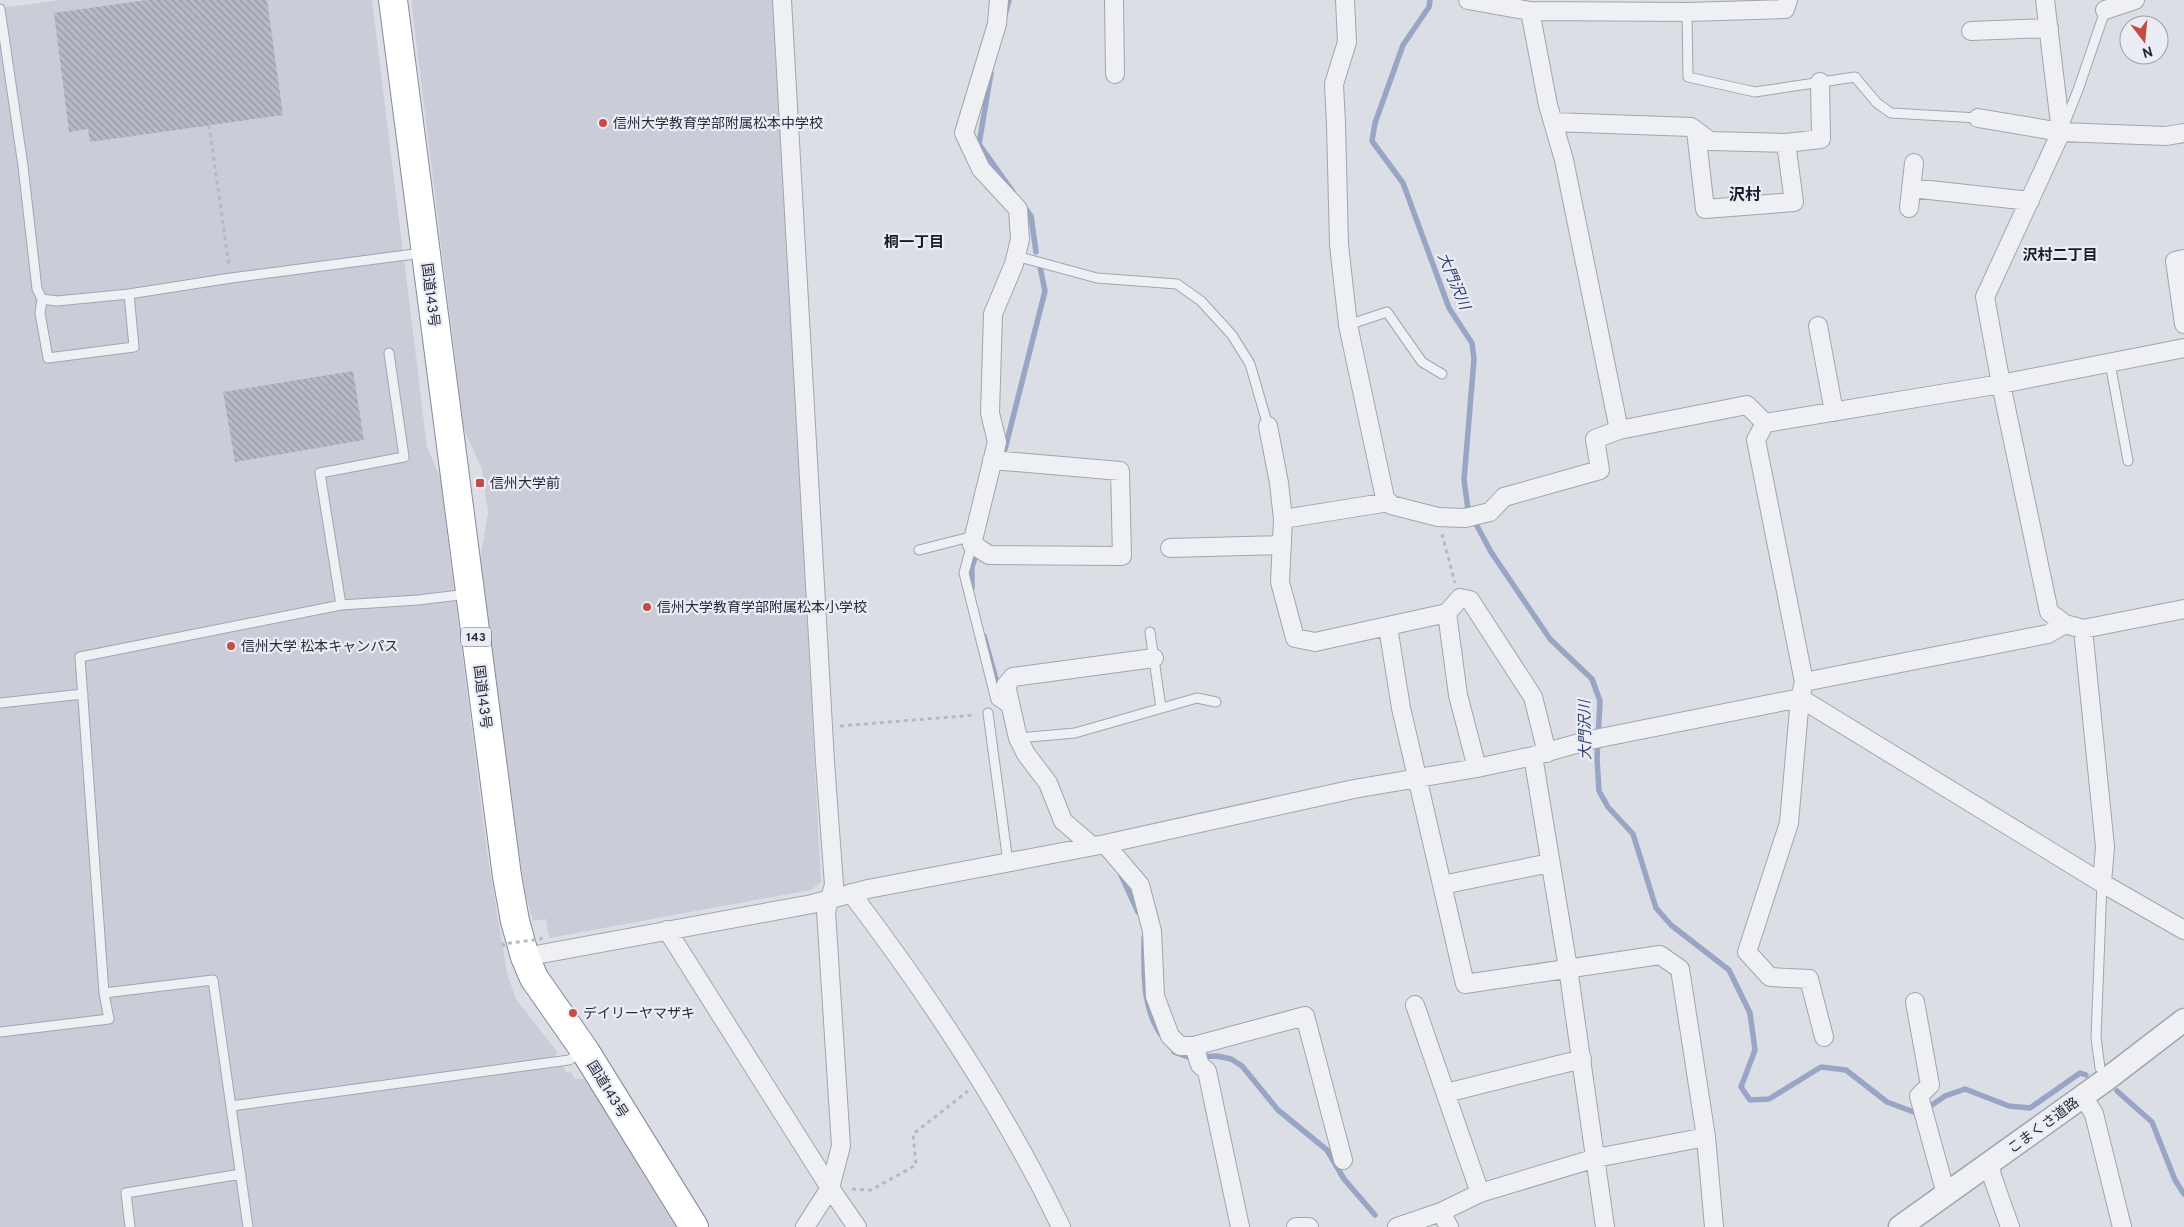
<svg xmlns="http://www.w3.org/2000/svg" width="2184" height="1227" font-family="Overpass,'Noto Sans JP',sans-serif">
<style>
.built{fill:#cacdd7}
.lines{fill:none;stroke-linecap:round;stroke-linejoin:round}
.stream{stroke:#98a5c5;stroke-width:5.5}
.building{fill:url(#building-back-hatch)}
.service-casing{stroke:#a2a4af;stroke-width:11}
.minor-casing{stroke:#a2a4af;stroke-width:20}
.tertiary-casing{stroke:#a2a4af;stroke-width:25}
.trunk-casing{stroke:#84899c;stroke-width:30}
.path{stroke:#b7b9c0;stroke-width:3;stroke-dasharray:4 4;stroke-linecap:butt}
.service{stroke:#eff0f4;stroke-width:9}
.minor{stroke:#eff0f4;stroke-width:18}
.tertiary{stroke:#eff0f4;stroke-width:22}
.trunk{stroke:#fff;stroke-width:28}
.path-bridge{stroke:#b7b9c0;stroke-width:3;stroke-dasharray:4 4;stroke-linecap:butt}
.poi-dot{fill:#c74b45;stroke:#ebedf4;stroke-width:2}
.labels{text-anchor:middle;stroke-width:4.5;stroke-linejoin:round;paint-order:stroke}
.shield{fill:#ebedf4;stroke:#626472;stroke-width:1}
.shield-label{font-size:12px;font-weight:bold;fill:#272a3b}
.poi-label{font-size:14px;fill:#272a3b;stroke:#ebedf4;text-anchor:start}
.street-label{font-size:14px;fill:#272a3b;stroke:#ebedf4}
.neighbourhood-label{font-size:15px;font-weight:bold;fill:#191c2c;stroke:#ebedf4}
.water-label{font-size:15px;font-style:italic;fill:#33416d;stroke:#ebedf4}
.quarter-label{font-size:16px;font-weight:bold;fill:#191c2c;stroke:#ebedf4}
</style>
<defs>
<pattern id="building-back-hatch" width="6" height="6" patternUnits="userSpaceOnUse" patternTransform="scale(1.25)"><rect width="6" height="6" fill="#b7b9c5"/><path d="M-1 5l2 2M0 0l6 6M5-1l2 2" fill="none" stroke="#9597a1"/></pattern>
</defs>
<rect width="100%" height="100%" fill="#dcdee6"/>
<path class="built" d="M61,0H372L427,447L440,477L488,858L507,973L516,999L558,1053L556,1055L567,1073L571,1072L575,1079H588L632,1154L679,1227H0V8Z
M411,0H774L821,882L811,890L549,938L546,919L533,921L526,896L519,852L480,560L488,513L482,469L464,430Z"/>
<g class="lines">
<path class="stream" d="M1430,0L1429,7L1403,45L1375,123L1372,141L1403,183L1449,308L1472,343L1474,359L1464,480L1468,509L1491,552L1550,639L1592,679L1600,701L1597,759L1599,791L1608,807L1633,834L1656,908L1671,925L1729,970L1750,1013L1755,1050L1741,1087L1750,1100L1769,1099L1821,1067L1846,1070L1887,1102L1919,1114L1945,1096L1965,1089L2009,1106L2030,1108L2080,1073L2086,1075
M1005,15L1009,0
M991,73L979,144L1013,192
M1023,205L1031,216L1036,252
M1004,453L1045,291L1040,267
M972,588V567L976,555
M984,636L999,690
M1121,875L1138,912
M1144,938C1144,973 1141,1009 1164,1039
M1174,1052L1188,1057L1217,1056L1231,1059L1242,1066L1278,1110L1327,1150L1344,1179L1375,1215
M2117,1091L2152,1122L2175,1180L2184,1194"/>
</g>
<path class="building" d="M147,0H267L283,115L90,142L88,129L69,132L54,13Z
M353,371L364,440L235,462L223,392Z"/>
<g class="lines">
<defs>
<path id="service" d="M0,9L23,166L37,289L42,299L57,301L129,294L231,278L422,253
M1687,12L1688,77L1755,92L1855,77L1877,103L1891,113L1978,118
M2064,125L2078,90L2106,8
M1016,256L1097,278L1177,284L1201,301L1232,335L1250,364L1268,426
M42,299L40,313L48,358L134,347L129,294
M1348,325L1387,312L1422,362L1442,374
M2110,363L2128,461
M972,544L964,573L996,700L1010,710
M919,550L974,536
M341,605L320,473L404,457L389,353
M1150,632L1161,708
M0,703L83,694
M988,713L1008,862
M1018,738L1075,733L1197,698L1216,702
M0,1032L109,1019L104,993
M2100,1068L2096,1038L2102,883
M231,1106L569,1060L583,1052
M130,1227L126,1193L241,1174
M248,1227L213,980L104,993L80,657L341,605L418,600L468,594"/>
<path id="minor" d="M782,0L825,762L834,885L826,911L841,1146L830,1188L805,1227
M1114,0L1115,74
M1345,0L1347,42L1334,84L1336,124L1339,245L1348,325L1385,498L1391,505L1438,517L1465,518L1490,512L1504,497L1600,470L1595,439L1619,430L1747,405L1765,423
M1468,0L1530,11L1687,12L1785,9L1788,0
M2045,0L2061,132L1985,297L2001,384L2049,612L2065,624L2083,629L2184,609
M2105,10L2135,0
M1530,11L1548,105L1564,160L1619,430
M1971,31L2049,28
M1978,118L2061,132L2166,136L2184,133
M1553,122L1691,127L1710,141L1786,143L1821,139L1820,82
M1696,131L1705,209L1794,202L1786,143
M1911,188L2030,201
M1909,208L1914,163
M2184,259L2175,261L2184,324
M1818,326L1834,412
M1765,423L1756,440L1804,682L1800,698L1789,823L1747,952L1770,977L1809,979L1824,1037
M1765,423L2001,384L2184,348
M1268,426L1279,483L1283,519L1280,582L1295,638L1315,642L1447,613L1460,598L1470,600L1533,697L1547,753
M992,460L1120,471L1122,556L989,555L972,544L997,442L990,413L993,314L1014,264L1020,239L1018,209L981,169L964,133L997,24L999,0
M1283,519L1389,502
M1170,548L1282,545
M1447,613L1458,695L1477,768
M1388,627L1401,708L1465,984L1660,955L1680,969L1706,1137L1714,1227
M2083,629L2105,847L2102,883
M1804,682L2048,634L2065,624
M1533,756L1568,968L1605,1227
M1105,844L1140,885L1152,931L1155,996L1170,1036L1180,1046H1194L1305,1016L1343,1160
M1092,846L1063,821L1048,783L1026,754L1018,738L1006,685L1013,677L1154,658
M1442,885L1550,863
M851,893C930,997 1004,1108 1061,1227
M667,930L830,1188L857,1227
M525,957L812,904L868,889L1105,844L1354,789L1477,768L1533,756L1590,740L1800,698L2102,883L2184,930
M1915,1002L1930,1085L1919,1096L1946,1194
M1415,1005L1480,1193
M1194,1046L1200,1065L1207,1071L1240,1227
M1446,1093L1582,1059
M2083,1096L2094,1114L2122,1227
M1990,1163L1992,1176L2010,1227
M1441,1212L1449,1227
M1296,1227H1309
M1397,1227L1441,1212L1480,1193L1596,1158L1706,1137"/>
<path id="tertiary" d="M1900,1227L2107,1079L2184,1020"/>
<path id="trunk" d="M393,0L507,876L515,921L525,957L534,978L585,1051L694,1227"/>
</defs>
<use href="#service" class="service-casing"/>
<use href="#minor" class="minor-casing"/>
<use href="#tertiary" class="tertiary-casing"/>
<use href="#trunk" class="trunk-casing"/>
<path class="path" d="M209,125L229,266
M1442,534L1455,583
M840,726L975,715
M852,1189L871,1190L916,1165L913,1134L968,1091"/>
<use href="#service" class="service"/>
<use href="#minor" class="minor"/>
<use href="#tertiary" class="tertiary"/>
<use href="#trunk" class="trunk"/>
<path class="path-bridge" d="M504,947L503,944L541,939V937"/>
</g>
<g class="poi-dot">
<circle cx="603" cy="123" r="5"/>
<rect x="475" y="478" width="10" height="10" rx="2.5"/>
<circle cx="647" cy="607" r="5"/>
<circle cx="231" cy="646" r="5"/>
<circle cx="573" cy="1013" r="5"/>
</g>
<g class="labels">
<rect class="shield" x="461" y="627.5" width="30" height="19" rx="4"/>
<g class="shield-label">
<text x="476" y="641">143</text>
</g>
<g class="poi-label">
<text x="613" y="128">信州大学教育学部附属松本中学校</text>
<text x="490" y="488">信州大学前</text>
<text x="657" y="612">信州大学教育学部附属松本小学校</text>
<text x="241" y="651">信州大学 松本キャンパス</text>
<text x="583" y="1018">デイリーヤマザキ</text>
</g>
<g class="street-label">
<text transform="translate(431 295) rotate(83)" y="5">国道143号</text>
<text transform="translate(483 697) rotate(83)" y="5">国道143号</text>
<text transform="translate(608 1089) rotate(58)" y="5">国道143号</text>
<text transform="translate(2043 1125) rotate(-36)" y="5">こまくさ道路</text>
</g>
<g class="neighbourhood-label">
<text x="914" y="247">桐一丁目</text>
<text x="2060" y="260">沢村二丁目</text>
</g>
<g class="water-label">
<text transform="translate(1454 281) rotate(67)" y="5">大門沢川</text>
<text transform="translate(1585 730) rotate(-91)" y="5">大門沢川</text>
</g>
<g class="quarter-label">
<text x="1745" y="200">沢村</text>
</g>
</g>
<g transform="translate(2144 40) rotate(164)"><circle r="24" fill="#ebedf4" stroke="#9d9faa"/>
<path d="M0-4L9 19L0 12L-9 19Z" fill="#c74b45"/>
<text y="-8" font-size="14" font-weight="bold" text-anchor="middle" fill="#272a3b">N</text>
</g>
</svg>
